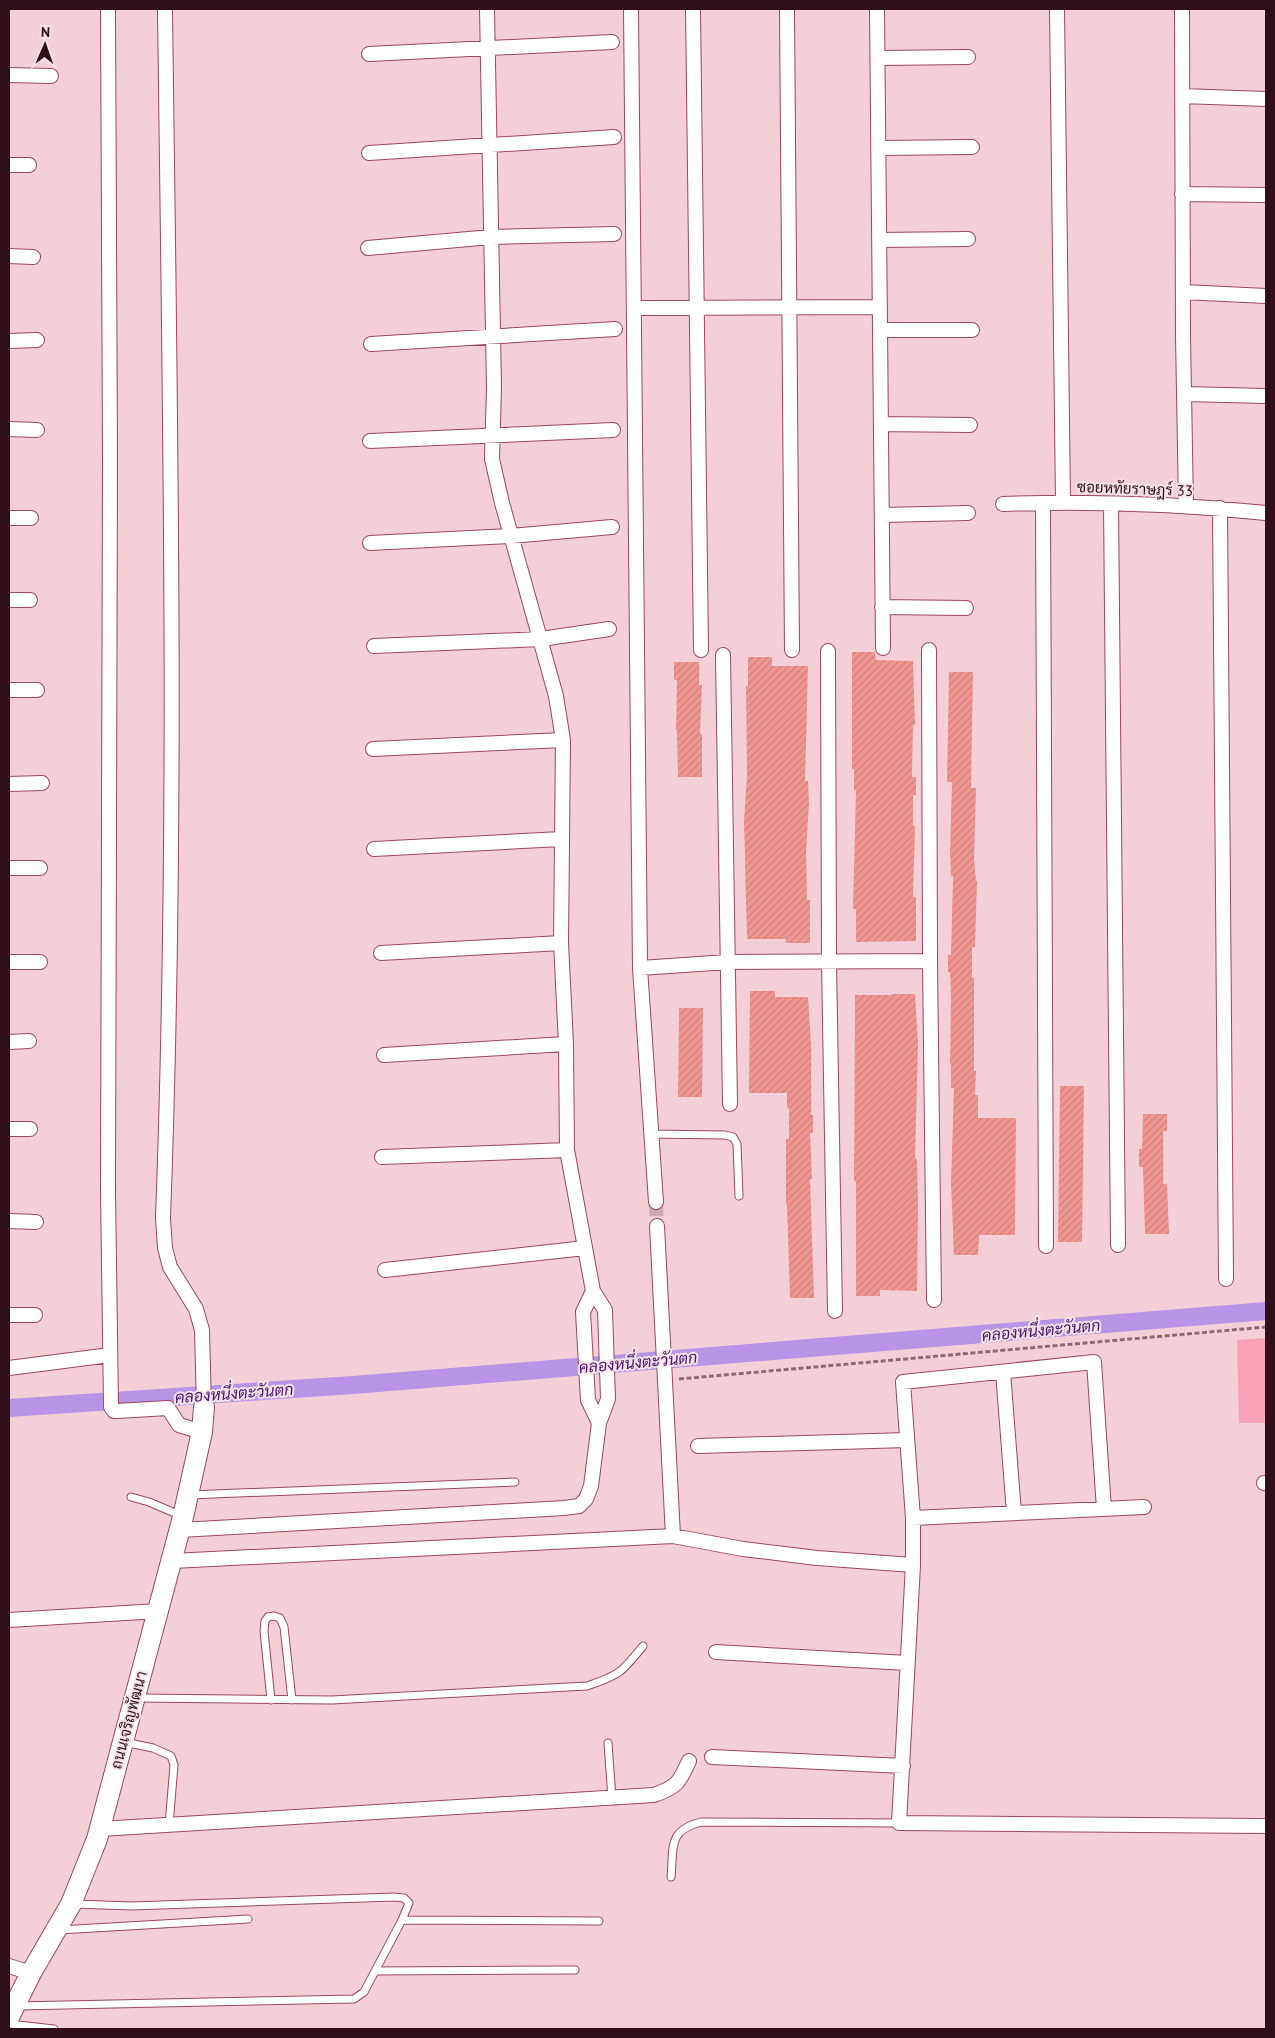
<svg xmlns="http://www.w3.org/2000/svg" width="1275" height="2038" font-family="'PT Sans',Sarabun,sans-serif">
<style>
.garden{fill:#f9a1b6}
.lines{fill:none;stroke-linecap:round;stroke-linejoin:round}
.canal{stroke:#b994e6;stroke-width:18}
.building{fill:url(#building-hatch)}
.street-tunnel{stroke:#cea9b1;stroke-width:14;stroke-dasharray:14 7;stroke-linecap:butt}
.lane-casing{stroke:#98485e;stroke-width:9}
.street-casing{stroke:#98485e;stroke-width:16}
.secondary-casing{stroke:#98485e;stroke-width:22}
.path{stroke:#8e6b74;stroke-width:3;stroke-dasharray:5 2.5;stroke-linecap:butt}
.lane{stroke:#fff;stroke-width:7}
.street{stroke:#fff;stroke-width:14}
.secondary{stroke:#fff;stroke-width:20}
.labels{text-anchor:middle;stroke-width:4;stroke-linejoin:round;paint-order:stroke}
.street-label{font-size:15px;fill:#300f19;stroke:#f5e2e6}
.water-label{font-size:16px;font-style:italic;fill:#491374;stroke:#f5e2e6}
</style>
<defs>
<pattern id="building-hatch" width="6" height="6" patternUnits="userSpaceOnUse" patternTransform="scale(1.25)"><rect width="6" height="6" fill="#f09690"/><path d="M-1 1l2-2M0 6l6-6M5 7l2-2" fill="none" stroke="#ce807c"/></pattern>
</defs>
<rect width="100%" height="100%" fill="#f5cfd7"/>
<path class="garden" d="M1266,1338V1423H1239L1237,1340Z"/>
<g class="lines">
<path class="canal" d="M9,1408L353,1385L1266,1311"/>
</g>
<path class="building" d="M852,652H875L876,660L913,661L915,725H913L912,777H916V795H913V826H915L913,897H916V941L856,942V909H853L856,790H854V769H852Z
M748,657H772V666H808L805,781H808L809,803L806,852L807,900H810V943H786V939H747L744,821L747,776L746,686H748Z
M674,662H699V685H702L700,734H702V777H678L677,730H676L677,680H674Z
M949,672H973L971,788H976L974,859L976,881H977L975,947H972V978H974V1071H976L975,1095H978V1118H1016L1015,1235H979L978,1255H954L951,1182L954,1088H951V1064H950L951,995L950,972H948V955H951L953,876H951L950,852L952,782H947Z
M750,991H775V997H808L811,1044V1115H813V1133H810L812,1179H810L814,1298H790L787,1205H786V1139H789V1108H787V1093H749Z
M891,994H915L918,1043L915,1159H917L918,1205L917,1291L880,1290V1296H856V1181H854L855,995H891Z
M679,1008H703L702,1097H678Z
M1060,1086H1084L1082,1242H1058Z
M1143,1114H1167V1131H1163V1184H1167L1169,1234H1145L1143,1167H1139V1149H1142Z"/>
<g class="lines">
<path class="street-tunnel" d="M656,1202L657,1226"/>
<defs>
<path id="lane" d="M651,1134L725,1135L733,1137L737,1144L739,1196
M189,1495L515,1482
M131,1497L149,1502L182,1516
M138,1698L332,1700L587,1686C620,1675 622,1672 643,1646
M271,1700L264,1631L265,1621L268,1617L274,1616L280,1618L284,1627L292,1700
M124,1742L153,1748L171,1756L174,1765L169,1825
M608,1743L612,1799
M671,1877C674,1847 667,1831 701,1822L899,1823
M74,1904L132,1906L394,1897L404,1898L409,1903L402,1920L599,1921
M59,1930L248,1919
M375,1971L575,1970
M17,2006L354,1999L364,1992L402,1920
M9,2024L54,2029"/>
<path id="street" d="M108,9L110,460L108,1191L111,1407L114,1411H117L168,1408L179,1425L202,1432
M165,9C170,412 178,815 163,1218L165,1248L170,1267L196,1309L202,1330L204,1407
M631,9L640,968L656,1202
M693,9L701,650
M787,9L792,650
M877,9L883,648
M1057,9L1063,502
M1182,9L1183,335L1186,506
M369,54L612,42
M878,58L968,57
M9,75L51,76
M1182,96L1266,99
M879,148L972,147
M369,153L614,137
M9,165H29
M1182,194L1266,195
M879,240L968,239
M368,248L491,237L614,234
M9,256L33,257
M1183,292L1266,296
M634,308L880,307
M880,330H972
M9,341L37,340
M371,344L615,329
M1184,394L1266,396
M881,424L970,425
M9,429L37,430
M370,441L613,430
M1043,503L1046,1246
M1003,504C1091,501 1179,504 1266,513
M1111,504L1118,1245
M1220,508L1226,1279
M882,515L968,513
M9,518H31
M370,543L511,536L612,527
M9,600H30
M882,607L966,608
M374,646L541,639L609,629
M929,650L930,961L934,1300
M828,651L829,962L835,1311
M723,655L730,1104
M9,690H37
M373,749L563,740
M9,784L42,783
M374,849L561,839
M9,868H40
M381,953L561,943
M9,962H40
M640,968L728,962L930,961
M9,1042L29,1041
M384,1055L566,1044
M9,1129H30
M382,1157L567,1150
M9,1221L36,1222
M657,1226L673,1536
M385,1270L585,1248
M593,1291L583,1312L588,1400L599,1423
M9,1315H35
M9,1368L110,1355
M1003,1372L1014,1513
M698,1446L907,1440
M1264,1483H1266
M1144,1507L913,1518V1565L899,1823L1266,1826
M913,1518L903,1382L1094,1362L1104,1509
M180,1530L564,1508L579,1506L586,1499L591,1486L599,1423L608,1399L605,1310L593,1291L567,1150L566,1044L561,943L563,740L556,696L502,503L492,459L494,387L487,9
M172,1561L673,1536L743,1549L817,1558L913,1565
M9,1620L159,1611
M716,1652L907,1663
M712,1757L903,1766
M100,1829L654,1795C677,1787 679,1783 689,1761
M9,1966L31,1973"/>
<path id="secondary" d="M9,2017L31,1973L71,1904L97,1839L183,1517L202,1432L204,1407"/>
</defs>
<use href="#lane" class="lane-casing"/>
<use href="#street" class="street-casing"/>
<use href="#secondary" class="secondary-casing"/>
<path class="path" d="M679,1379L1266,1327"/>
<use href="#lane" class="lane"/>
<use href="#street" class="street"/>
<use href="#secondary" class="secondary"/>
</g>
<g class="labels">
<g class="street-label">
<text transform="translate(1135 489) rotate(2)" y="5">ซอยหทัยราษฎร์ 33</text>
<text transform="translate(129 1720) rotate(-75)" y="5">ถนนเจริญพัฒนา</text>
</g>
<g class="water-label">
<text transform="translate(1041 1330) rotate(-5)" y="6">คลองหนึ่งตะวันตก</text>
<text transform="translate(638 1362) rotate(-5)" y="6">คลองหนึ่งตะวันตก</text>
<text transform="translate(234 1393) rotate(-4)" y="6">คลองหนึ่งตะวันตก</text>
</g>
</g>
<rect width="1275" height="2038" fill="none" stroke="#300f19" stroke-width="20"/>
<g transform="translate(45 45) rotate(2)" stroke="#f5e2e6" stroke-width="4" paint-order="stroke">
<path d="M0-4L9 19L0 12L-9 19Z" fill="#300f19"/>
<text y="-8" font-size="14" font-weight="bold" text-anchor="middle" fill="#300f19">N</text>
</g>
</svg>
